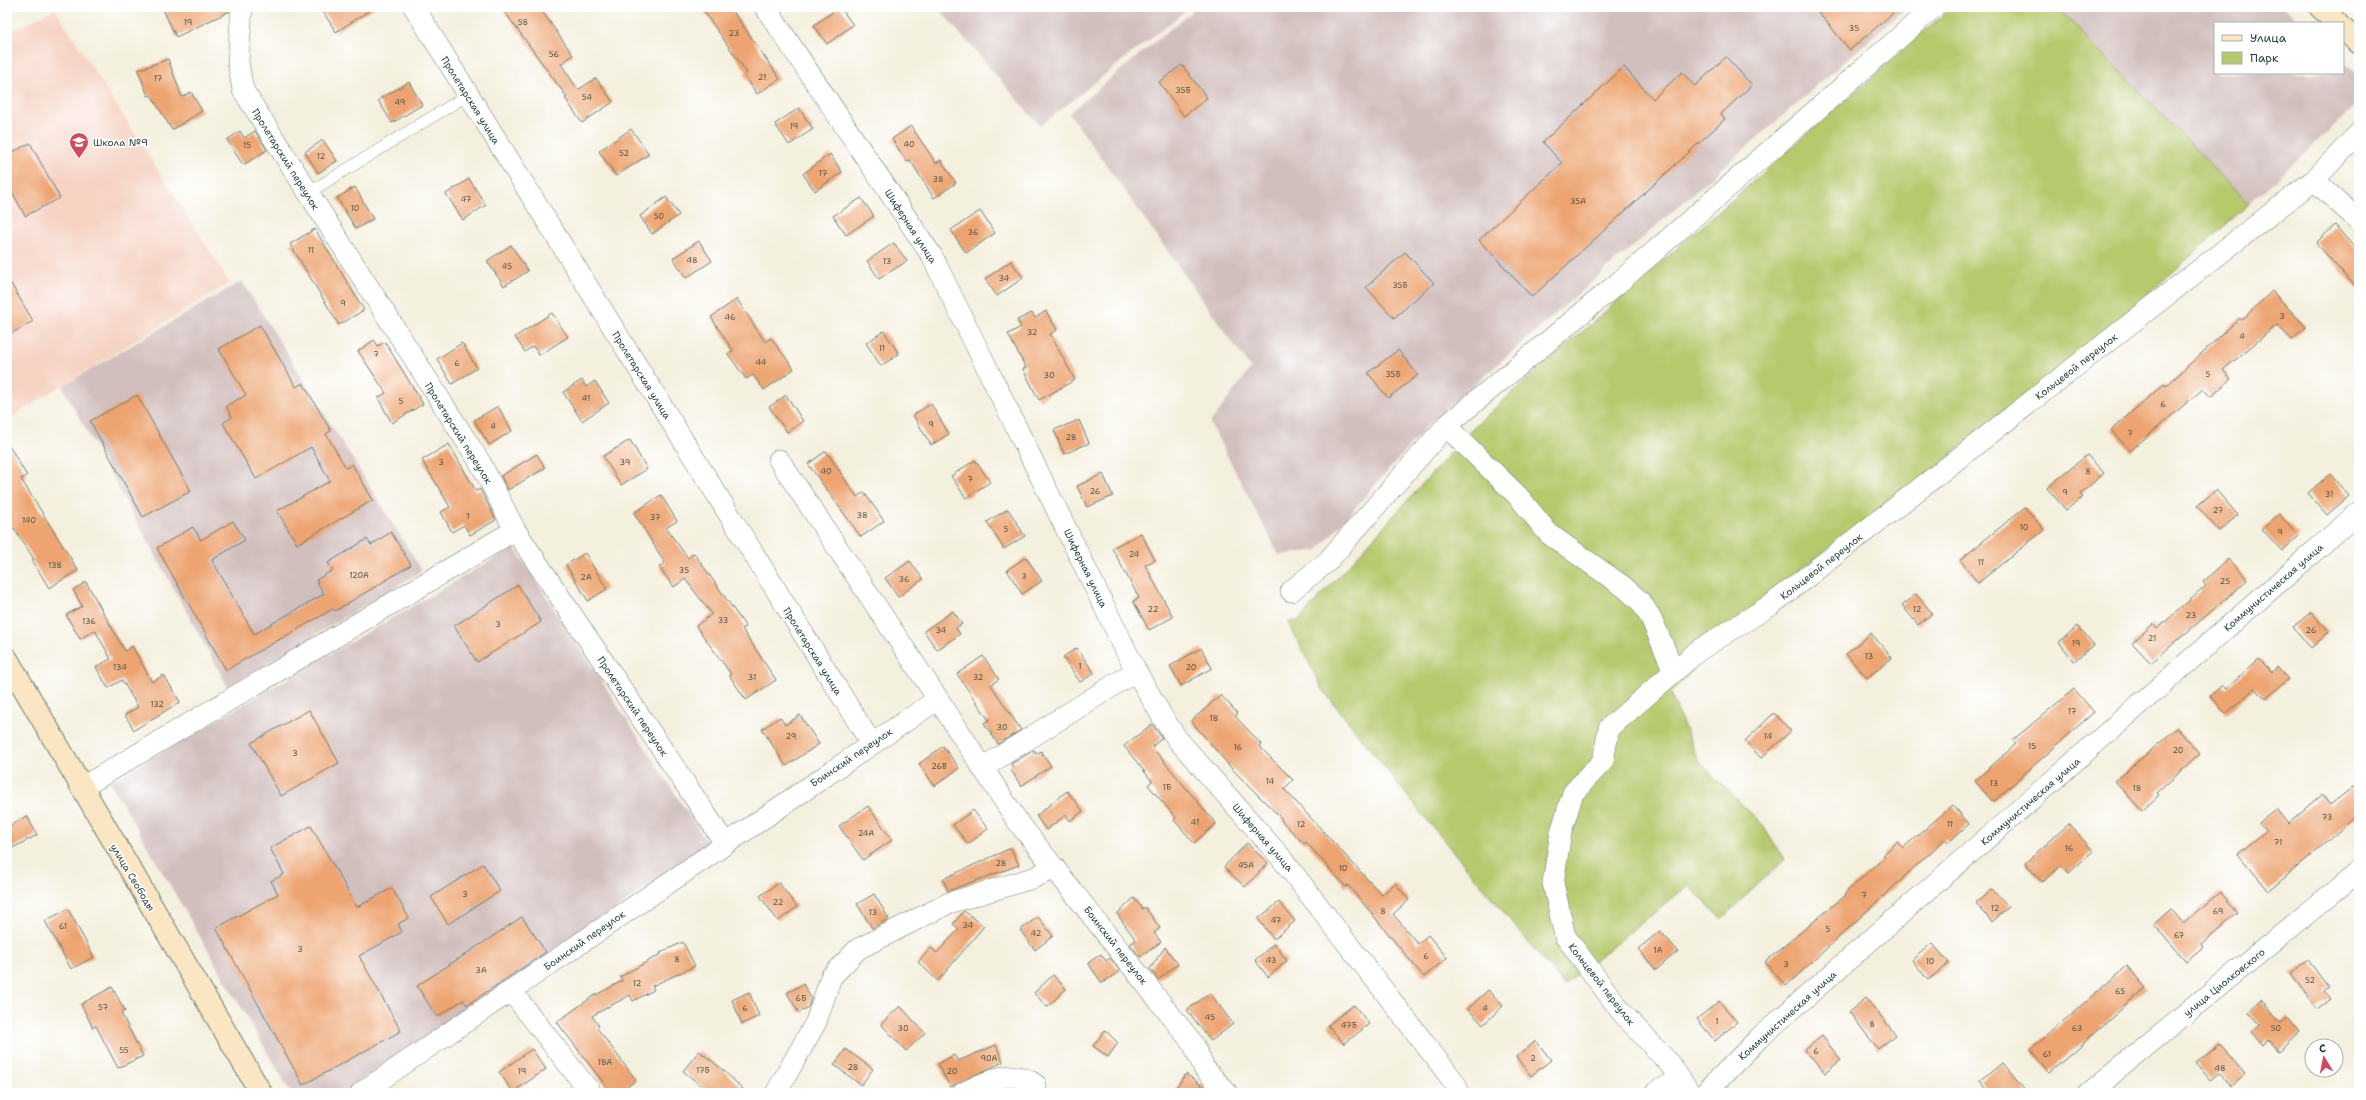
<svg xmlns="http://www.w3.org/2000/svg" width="2366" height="1100" font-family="'Shantell Sans',sans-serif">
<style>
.built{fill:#f6d2c3}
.industrial{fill:#d1bfbd}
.green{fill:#b6c96d;stroke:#6a8350}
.building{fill:#eda471}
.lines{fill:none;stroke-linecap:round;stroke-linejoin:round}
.lane-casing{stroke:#6a7c70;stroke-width:12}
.street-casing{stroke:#6a7c70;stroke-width:22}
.secondary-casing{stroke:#6a7c70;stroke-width:24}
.lane{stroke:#fff;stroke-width:11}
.street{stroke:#fff;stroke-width:21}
.secondary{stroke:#fbe6c4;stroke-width:22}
.labels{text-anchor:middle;stroke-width:3.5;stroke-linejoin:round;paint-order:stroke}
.number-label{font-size:8px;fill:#525743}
.street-label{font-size:10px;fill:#1f3d34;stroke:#fff}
.poi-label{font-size:10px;fill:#1f3d34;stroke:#fff;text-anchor:start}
</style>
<rect width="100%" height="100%" fill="#fff"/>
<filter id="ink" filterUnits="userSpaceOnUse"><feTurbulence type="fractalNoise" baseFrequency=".025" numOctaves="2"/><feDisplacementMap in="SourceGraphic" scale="8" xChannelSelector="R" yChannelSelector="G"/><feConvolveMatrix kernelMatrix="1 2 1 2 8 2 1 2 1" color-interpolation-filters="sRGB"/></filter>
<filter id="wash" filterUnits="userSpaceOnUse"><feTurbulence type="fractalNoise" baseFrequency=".012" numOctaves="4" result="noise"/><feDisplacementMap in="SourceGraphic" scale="16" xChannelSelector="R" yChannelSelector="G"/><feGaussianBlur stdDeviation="0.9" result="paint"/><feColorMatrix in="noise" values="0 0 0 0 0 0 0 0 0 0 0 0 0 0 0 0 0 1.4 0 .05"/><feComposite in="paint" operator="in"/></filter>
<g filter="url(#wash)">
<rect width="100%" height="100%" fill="#f4f0de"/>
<path class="built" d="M55,9L230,283L7,419V34Z"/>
<path class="industrial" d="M937,7H1190L1040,126Z
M1197,7H1907L1428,425L1318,550L1279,555L1210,423L1251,368L1069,113Z
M2057,7H2284L2301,23H2215V73H2343V62L2359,77V103L2249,204Z
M242,281L422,571L228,687L62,386Z
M514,547L708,844L569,943L342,1093H291L110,782Z"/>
<path class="green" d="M1952,7H2057L2249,204L2139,302L1909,490L1776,587L1670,693L1699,762L1762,824L1784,860L1721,919L1689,885L1564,985L1421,813L1323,690L1288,622L1298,621L1476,425Z"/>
<g id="blocks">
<path class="building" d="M162,7H230V11L176,37Z
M320,7H375L336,32Z
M501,7H539L573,55L561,64L578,90L596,78L613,102L582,123L565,98L567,97Z
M701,7H730L780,79L757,94L744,75L747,73Z
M840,7L853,25L827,44L814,25Z
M1814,7H1900L1850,50Z
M1726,57L1752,85L1721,114L1725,119L1532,297L1479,240L1562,163L1543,142L1624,67L1653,99L1682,72L1695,86Z
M168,59L182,97L191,92L202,111L172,130L151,95L148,96L138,70Z
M1182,65L1207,98L1184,116L1159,82Z
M409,82L422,105L392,123L378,100Z
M799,108L813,129L789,145L775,124Z
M911,126L936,163L941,160L956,183L934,198L910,160L907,162L892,139Z
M631,129L649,154L616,176L599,151Z
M240,131L244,138L255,131L267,150L243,165L227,140Z
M323,140L337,161L318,173L305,152Z
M30,143L60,198L25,216L7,182V155Z
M830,154L842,172L815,191L803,174Z
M469,179L486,205L463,220L446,194Z
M355,187L373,219L356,229L337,198Z
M666,197L679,215L652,234L640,216Z
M861,198L874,216L846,235L833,216Z
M980,211L995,233L966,253L951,230Z
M2335,225L2359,253V291L2316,243Z
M315,229L364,310L339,325L290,244Z
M699,241L712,261L686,278L673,258Z
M894,243L907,261L879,279L867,261Z
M511,245L528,271L504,286L487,261Z
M1405,252L1434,283L1394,318L1366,287Z
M1011,261L1023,278L997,296L985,279Z
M7,277L33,321L7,336Z
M2272,291L2306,327L2292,340L2277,325L2223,370L2231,379L2211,397L2203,389L2130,451L2111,430L2164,384L2166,386L2230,327L2240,318L2242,320Z
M737,299L765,342L771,338L794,369L764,390L753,375L746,379L728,354L733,351L711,317Z
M1046,311L1057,330L1050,334L1075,380L1039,400L1023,369L1026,368L1008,334L1021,327L1017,320L1032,313L1035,318Z
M552,313L568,337L539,355L533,346L525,352L515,337Z
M260,325L296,387L303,383L331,431L326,434L346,468L352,464L373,500L297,544L277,511L330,481L311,447L256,479L223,423L232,417L226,406L246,395L219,349Z
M884,331L899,354L881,366L866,343Z
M374,340L378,346L385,342L423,404L392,423L378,398L386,393L358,351Z
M462,343L477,368L452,384L437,359Z
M1398,350L1418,375L1388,398L1368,373Z
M582,380L586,387L595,381L609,403L582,421L563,392Z
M137,395L191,491L143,517L90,421Z
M786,395L803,421L787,432L769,407Z
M931,404L949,434L931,445L913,415Z
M498,406L512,431L489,445L474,420Z
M1079,420L1089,443L1064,454L1054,430Z
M630,440L647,469L621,485L603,456Z
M7,442L27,476L21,479L78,570L49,588L32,560L34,559L7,518Z
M449,444L476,491L480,489L496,520L470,535L464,525L452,532L441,512L450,507L422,460Z
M826,451L857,497L864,492L884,521L861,537L808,464Z
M537,454L545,468L508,490L501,476Z
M2087,455L2104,473L2080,494L2083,497L2066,510L2047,488Z
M975,460L990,482L966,498L951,476Z
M1103,474L1113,496L1087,507L1077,486Z
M2330,474L2349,496L2327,515L2308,493Z
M2216,490L2238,515L2219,531L2197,506Z
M661,495L677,521L666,528L688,558L694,553L708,573L746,627L742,629L776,680L746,700L729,675L731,674L696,626L712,614L685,579L674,587L659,567L665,563L634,513Z
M2025,507L2044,530L1978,583L1960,560Z
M1008,509L1025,536L1004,549L987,522Z
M2279,514L2299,536L2282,551L2262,529Z
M233,521L245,540L212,560L254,634L324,594L316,580L333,570L328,563L367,539L371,545L391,532L411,565L335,611L333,609L226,670L157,548L193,527L201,540Z
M1141,533L1155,560L1145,565L1173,617L1149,630L1133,601L1139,598L1112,548Z
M585,553L607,589L588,601L566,565Z
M1026,557L1042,581L1022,594L1007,570Z
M2228,559L2248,580L2151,663L2132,643L2153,624L2157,629L2206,586L2203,582Z
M910,561L923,579L898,597L885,578Z
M86,582L125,651L132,646L152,682L164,675L180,702L134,730L125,715L138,707L122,680L108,688L96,667L111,659L95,630L80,639L66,615L82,606L73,590Z
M518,585L541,622L477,662L454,626Z
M1916,594L1932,613L1918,625L1902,605Z
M953,611L962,624L956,628L960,634L937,650L924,631Z
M2311,612L2329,632L2311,648L2293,627Z
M2078,626L2094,645L2074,661L2059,642Z
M1871,633L1892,658L1867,678L1846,654Z
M1077,648L1094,673L1080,682L1063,657Z
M1201,648L1212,668L1181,686L1170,666Z
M983,656L999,679L991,685L1021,730L998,744L984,723L989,720L957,674Z
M2259,659L2272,672L2277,667L2288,679L2266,699L2255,688L2226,714L2210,696L2222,685L2226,689Z
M2074,689L2094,712L1993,802L1975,781L2016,744L2013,740Z
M1221,695L1238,714L1235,716L1261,744L1259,746L1293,780L1284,789L1382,895L1395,883L1409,900L1393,914L1418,944L1428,935L1447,958L1424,977L1348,885L1346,887L1306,842L1304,844L1281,820L1282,819L1232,769L1191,721Z
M309,710L339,763L281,796L251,743Z
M1774,713L1791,731L1761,758L1745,741Z
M800,715L819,744L786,766L762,729L780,717L785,725Z
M1152,724L1162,738L1152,747L1216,824L1194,843L1174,820L1176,818L1148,785L1152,781L1124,746Z
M2177,728L2200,754L2157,793L2159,795L2142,811L2115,781Z
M943,746L959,768L935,786L919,764Z
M1034,750L1036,754L1041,751L1051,766L1021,786L1011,770L1013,768L1011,764Z
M2359,782V814L2269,891L2238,854L2266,831L2259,823L2276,809L2288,824L2322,795L2330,805Z
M1067,791L1083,811L1070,821L1066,815L1046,830L1036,816Z
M1953,805L1969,824L1949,842L1945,839L1786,986L1765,962L1846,895L1845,893L1885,857L1883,855L1897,842L1903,848Z
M868,806L892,840L863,860L839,826Z
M973,810L988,829L968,844L953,825Z
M27,816L37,835L7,851V827Z
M2069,824L2093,851L2069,873L2062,865L2042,882L2025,863Z
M311,826L357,907L392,888L409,918L398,924L402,932L359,956L401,1031L303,1085L216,928L278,894L271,881L284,874L270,848Z
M1247,843L1268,863L1245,887L1224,867Z
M1011,848L1019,865L948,891L943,879Z
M483,864L500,891L448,924L431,897Z
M779,883L797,907L778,921L760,896Z
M1992,889L2009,907L1992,922L1976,903Z
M2220,892L2238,912L2201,944L2203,947L2186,961L2154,924L2171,909L2183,923Z
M874,894L889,919L872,928L857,904Z
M1134,898L1143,909L1145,907L1160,928L1154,933L1161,942L1140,957L1130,944L1136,940L1117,914Z
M1279,902L1295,921L1274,939L1258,919Z
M68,909L94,957L71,969L45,921Z
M964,911L984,926L938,981L918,962L931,948L937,953L959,929L953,924Z
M522,917L546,952L467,1005L463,1000L437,1017L417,986Z
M1038,917L1053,936L1035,950L1020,930Z
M1660,931L1678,951L1656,970L1638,949Z
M683,942L695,966L652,986L654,990L633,1001L630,995L592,1016L599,1026L597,1028L636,1080L620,1093H611L557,1022L592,997L622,981L620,977L661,954L660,953Z
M1932,943L1949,963L1928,980L1912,960Z
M1274,944L1287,961L1268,977L1255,960Z
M1165,947L1178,964L1158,980L1150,969Z
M1101,954L1106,961L1110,958L1120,971L1102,983L1088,963Z
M2309,960L2329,987L2324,991L2330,999L2317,1009L2291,973Z
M2127,966L2146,988L2049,1072L2031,1049Z
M1053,975L1066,989L1047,1007L1034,993Z
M803,984L811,998L808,1007L799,1013L787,993Z
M112,987L125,1011L121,1013L143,1056L118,1068L96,1026L93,1028L81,1004Z
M1488,990L1503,1006L1483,1025L1468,1009Z
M749,992L759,1016L742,1024L732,1000Z
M1210,993L1233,1024L1211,1041L1187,1010Z
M1866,998L1896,1035L1878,1049L1849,1012Z
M1719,1001L1737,1022L1715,1041L1697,1019Z
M2261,1001L2281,1022L2287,1017L2300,1033L2279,1052L2268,1040L2263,1045L2252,1032L2260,1024L2249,1012Z
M1354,1005L1369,1024L1344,1044L1328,1025Z
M900,1006L925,1033L906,1051L881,1024Z
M1105,1030L1118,1043L1108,1057L1093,1046Z
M1822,1036L1841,1060L1825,1073L1805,1050Z
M1536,1041L1551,1060L1531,1076L1516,1057Z
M2219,1044L2245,1074L2231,1086L2220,1073L2211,1080L2196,1062Z
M996,1045L1003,1062L950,1087L938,1064L954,1055L958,1061Z
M532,1049L546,1069L513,1092L499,1072Z
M846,1049L873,1069L861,1085L834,1065Z
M699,1051L722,1069L747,1093H710L683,1071Z
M2002,1063L2027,1093H1990L1980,1081Z
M1186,1074L1207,1089L1211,1093H1172Z"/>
</g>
</g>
<g filter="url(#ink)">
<use href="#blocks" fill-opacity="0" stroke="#6a7c70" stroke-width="1"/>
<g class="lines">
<defs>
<path id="lane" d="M308,193L468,95"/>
<path id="street" d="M242,7L238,62L243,90L481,464L515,530L725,843
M414,7L871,743
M765,7L932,256L1136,671L1163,718L1178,740L1279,855L1455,1083L1459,1093
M2314,180L2359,221
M1446,426L1518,496L1549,534L1624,587L1641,602L1651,618L1674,671
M779,460L938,699
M1291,591L1327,562L1446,426L1617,284L1934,7
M982,768L1136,671
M81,788L515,530
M511,991L591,1093
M361,1093L938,699L1018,822L1194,1045L1204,1068L1227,1093
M776,1093L816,1022L831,977L858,949L949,903L1033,878L1055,868
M963,1093C987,1081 1013,1067 1036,1085
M1655,1093L1678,1080
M1690,1093L1669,1063L1623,1014L1565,936L1553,883L1561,832L1573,793L1603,761L1609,728L1699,650L1771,605L2314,180L2359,133
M1705,1093L1759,1038L2359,512
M2089,1093L2359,871"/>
<path id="secondary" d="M2320,7L2337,23
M2343,29L2359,43
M7,659L261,1093"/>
</defs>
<use href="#lane" class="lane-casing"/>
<use href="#street" class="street-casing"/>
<use href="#secondary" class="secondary-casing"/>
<use href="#lane" class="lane"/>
<use href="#street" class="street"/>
<use href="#secondary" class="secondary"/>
</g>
</g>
<defs>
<symbol id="school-pin" viewBox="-11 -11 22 30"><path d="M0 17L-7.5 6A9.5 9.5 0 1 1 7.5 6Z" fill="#d1495b" stroke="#fff"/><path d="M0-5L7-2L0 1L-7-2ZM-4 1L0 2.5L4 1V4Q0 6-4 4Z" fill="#fff"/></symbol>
</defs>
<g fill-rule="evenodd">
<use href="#school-pin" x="68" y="131" width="22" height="30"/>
</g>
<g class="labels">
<g class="number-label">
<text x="188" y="25">19</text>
<text x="523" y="25">58</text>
<text x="1854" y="31">35</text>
<text x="734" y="36">23</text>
<text x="554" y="57">56</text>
<text x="762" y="80">21</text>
<text x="158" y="81">17</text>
<text x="1183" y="93">35Б</text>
<text x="587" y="100">54</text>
<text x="400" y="105">49</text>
<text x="794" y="129">19</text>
<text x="909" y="147">40</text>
<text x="247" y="148">15</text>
<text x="624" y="156">52</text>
<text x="321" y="159">12</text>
<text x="823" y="176">17</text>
<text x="938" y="182">38</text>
<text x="466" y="202">47</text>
<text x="1578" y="204">35А</text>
<text x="355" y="211">10</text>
<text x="659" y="219">50</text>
<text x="973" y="235">36</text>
<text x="311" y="253">11</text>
<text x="692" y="263">48</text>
<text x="887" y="264">13</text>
<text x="507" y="269">45</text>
<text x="1004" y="281">34</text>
<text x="1400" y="288">35Б</text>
<text x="343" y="306">9</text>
<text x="2282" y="319">3</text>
<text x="730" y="320">46</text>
<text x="1032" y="335">32</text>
<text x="2242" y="339">4</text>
<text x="882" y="351">11</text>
<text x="376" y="357">7</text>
<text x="761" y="365">44</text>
<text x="457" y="366">6</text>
<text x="1393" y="377">35Б</text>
<text x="2208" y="377">5</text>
<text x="1049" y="378">30</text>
<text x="586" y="401">41</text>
<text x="401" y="404">5</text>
<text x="2163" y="407">6</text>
<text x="931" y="427">9</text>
<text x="493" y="429">4</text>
<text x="2130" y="436">7</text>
<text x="1071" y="440">28</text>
<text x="441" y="465">3</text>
<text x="625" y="465">39</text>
<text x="826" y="474">40</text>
<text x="2088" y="474">8</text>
<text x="970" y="482">7</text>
<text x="1095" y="494">26</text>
<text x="2065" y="495">9</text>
<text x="2329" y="497">31</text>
<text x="2218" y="513">27</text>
<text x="862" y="518">38</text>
<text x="468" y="519">1</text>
<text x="655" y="520">37</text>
<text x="29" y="523">140</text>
<text x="2024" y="530">10</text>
<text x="1006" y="532">5</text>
<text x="2280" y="535">9</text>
<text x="1134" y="557">24</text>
<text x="1981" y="565">11</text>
<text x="55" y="568">138</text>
<text x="684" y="573">35</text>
<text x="359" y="578">120А</text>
<text x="1024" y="579">3</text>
<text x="586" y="580">2А</text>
<text x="904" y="582">36</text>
<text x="2225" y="584">25</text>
<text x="1153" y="612">22</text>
<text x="1917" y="612">12</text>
<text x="2191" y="618">23</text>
<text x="723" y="623">33</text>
<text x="89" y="624">136</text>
<text x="498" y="627">3</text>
<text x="941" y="633">34</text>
<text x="2311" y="633">26</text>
<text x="2152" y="641">21</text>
<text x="2076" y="646">19</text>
<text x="1869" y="659">13</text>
<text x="1080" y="669">1</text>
<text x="120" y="670">134</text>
<text x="1191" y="670">20</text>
<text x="752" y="680">31</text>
<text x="978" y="680">32</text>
<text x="157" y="707">132</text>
<text x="2072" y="714">17</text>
<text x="1214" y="721">18</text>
<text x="1002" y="730">30</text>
<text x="791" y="739">29</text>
<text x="1768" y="739">14</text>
<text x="2032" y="749">15</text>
<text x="1238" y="750">16</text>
<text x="2178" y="753">20</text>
<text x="295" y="756">3</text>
<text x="939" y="769">26В</text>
<text x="1270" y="784">14</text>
<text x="1994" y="786">13</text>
<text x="1167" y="790">1Б</text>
<text x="2137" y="791">18</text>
<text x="2327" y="820">73</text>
<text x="1195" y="825">41</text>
<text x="1301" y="827">12</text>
<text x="1950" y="827">11</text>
<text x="866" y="836">24А</text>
<text x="2278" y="845">71</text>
<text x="2069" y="851">16</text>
<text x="1001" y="866">28</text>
<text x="1246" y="868">45А</text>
<text x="1343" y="871">10</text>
<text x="465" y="897">3</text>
<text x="1864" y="898">7</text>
<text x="778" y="905">22</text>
<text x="1995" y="911">12</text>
<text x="1383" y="914">8</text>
<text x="2218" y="914">69</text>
<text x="873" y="915">13</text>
<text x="1276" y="923">47</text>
<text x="968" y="928">34</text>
<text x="63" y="929">61</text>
<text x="1828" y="932">5</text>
<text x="1036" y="936">42</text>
<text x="2179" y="938">67</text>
<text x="300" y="952">3</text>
<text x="1658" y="953">1А</text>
<text x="1426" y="959">6</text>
<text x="677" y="962">8</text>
<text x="1271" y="963">43</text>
<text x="1930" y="964">10</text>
<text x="1786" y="967">3</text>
<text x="481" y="973">3А</text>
<text x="2310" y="983">52</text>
<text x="637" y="986">12</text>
<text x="2120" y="994">65</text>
<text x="801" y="1001">6Б</text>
<text x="103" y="1010">57</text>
<text x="745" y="1011">6</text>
<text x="1485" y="1011">4</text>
<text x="1210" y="1020">45</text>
<text x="1717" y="1024">1</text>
<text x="1872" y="1027">8</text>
<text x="1349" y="1028">47Б</text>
<text x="903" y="1031">30</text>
<text x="2077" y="1031">63</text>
<text x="2276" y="1031">50</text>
<text x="124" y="1053">55</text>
<text x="1816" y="1054">6</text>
<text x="2047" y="1057">61</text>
<text x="989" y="1061">90А</text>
<text x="1533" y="1061">2</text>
<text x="605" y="1065">18А</text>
<text x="853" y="1070">28</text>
<text x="2220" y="1071">48</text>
<text x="703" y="1073">17Б</text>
<text x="522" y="1074">19</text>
<text x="952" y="1074">20</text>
</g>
<g class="street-label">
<text transform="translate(471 100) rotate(58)" y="4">Пролетарская улица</text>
<text transform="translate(286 159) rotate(58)" y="4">Пролетарский переулок</text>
<text transform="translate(911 226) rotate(57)" y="4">Шиферная улица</text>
<text transform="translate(2076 366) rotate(-38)" y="4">Кольцевой переулок</text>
<text transform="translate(642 375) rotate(58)" y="4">Пролетарская улица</text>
<text transform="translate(459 433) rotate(58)" y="4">Пролетарский переулок</text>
<text transform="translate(1821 566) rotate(-38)" y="4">Кольцевой переулок</text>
<text transform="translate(1086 568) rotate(64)" y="4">Шиферная улица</text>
<text transform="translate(2273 587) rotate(-41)" y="4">Коммунистическая улица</text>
<text transform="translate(813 651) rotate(58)" y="4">Пролетарская улица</text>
<text transform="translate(633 706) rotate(56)" y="4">Пролетарский переулок</text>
<text transform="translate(851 757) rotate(-34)" y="4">Боинский переулок</text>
<text transform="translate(2030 801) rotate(-41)" y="4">Коммунистическая улица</text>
<text transform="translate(1263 837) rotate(49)" y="4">Шиферная улица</text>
<text transform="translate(133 877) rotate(59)" y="4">улица Свободы</text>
<text transform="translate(584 940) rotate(-35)" y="4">Боинский переулок</text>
<text transform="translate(1116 945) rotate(52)" y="4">Боинский переулок</text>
<text transform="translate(2224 982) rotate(-39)" y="4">улица Циолковского</text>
<text transform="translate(1602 984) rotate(52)" y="4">Кольцевой переулок</text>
<text transform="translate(1787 1015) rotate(-42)" y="4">Коммунистическая улица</text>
</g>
<g class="poi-label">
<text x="93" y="146">Школа №9</text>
</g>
</g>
<rect width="2366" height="1100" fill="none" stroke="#fff" stroke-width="24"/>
<rect x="2214" y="22" width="130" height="52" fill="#ffffff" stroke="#a5b1ae"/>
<rect x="2222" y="35" width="20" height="6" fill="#fbe6c4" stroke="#a5b1ae"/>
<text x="2250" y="42" font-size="12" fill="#1f3d34">Улица</text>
<rect x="2222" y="52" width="20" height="12" fill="#b6c96d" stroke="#a5b1ae"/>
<text x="2250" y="62" font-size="12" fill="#1f3d34">Парк</text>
<g transform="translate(2324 1058) rotate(350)"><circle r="19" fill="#ffffff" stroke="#a5b1ae"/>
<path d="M0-3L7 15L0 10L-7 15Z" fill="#d1495b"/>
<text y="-6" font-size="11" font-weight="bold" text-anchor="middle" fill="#1f3d34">С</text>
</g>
</svg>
